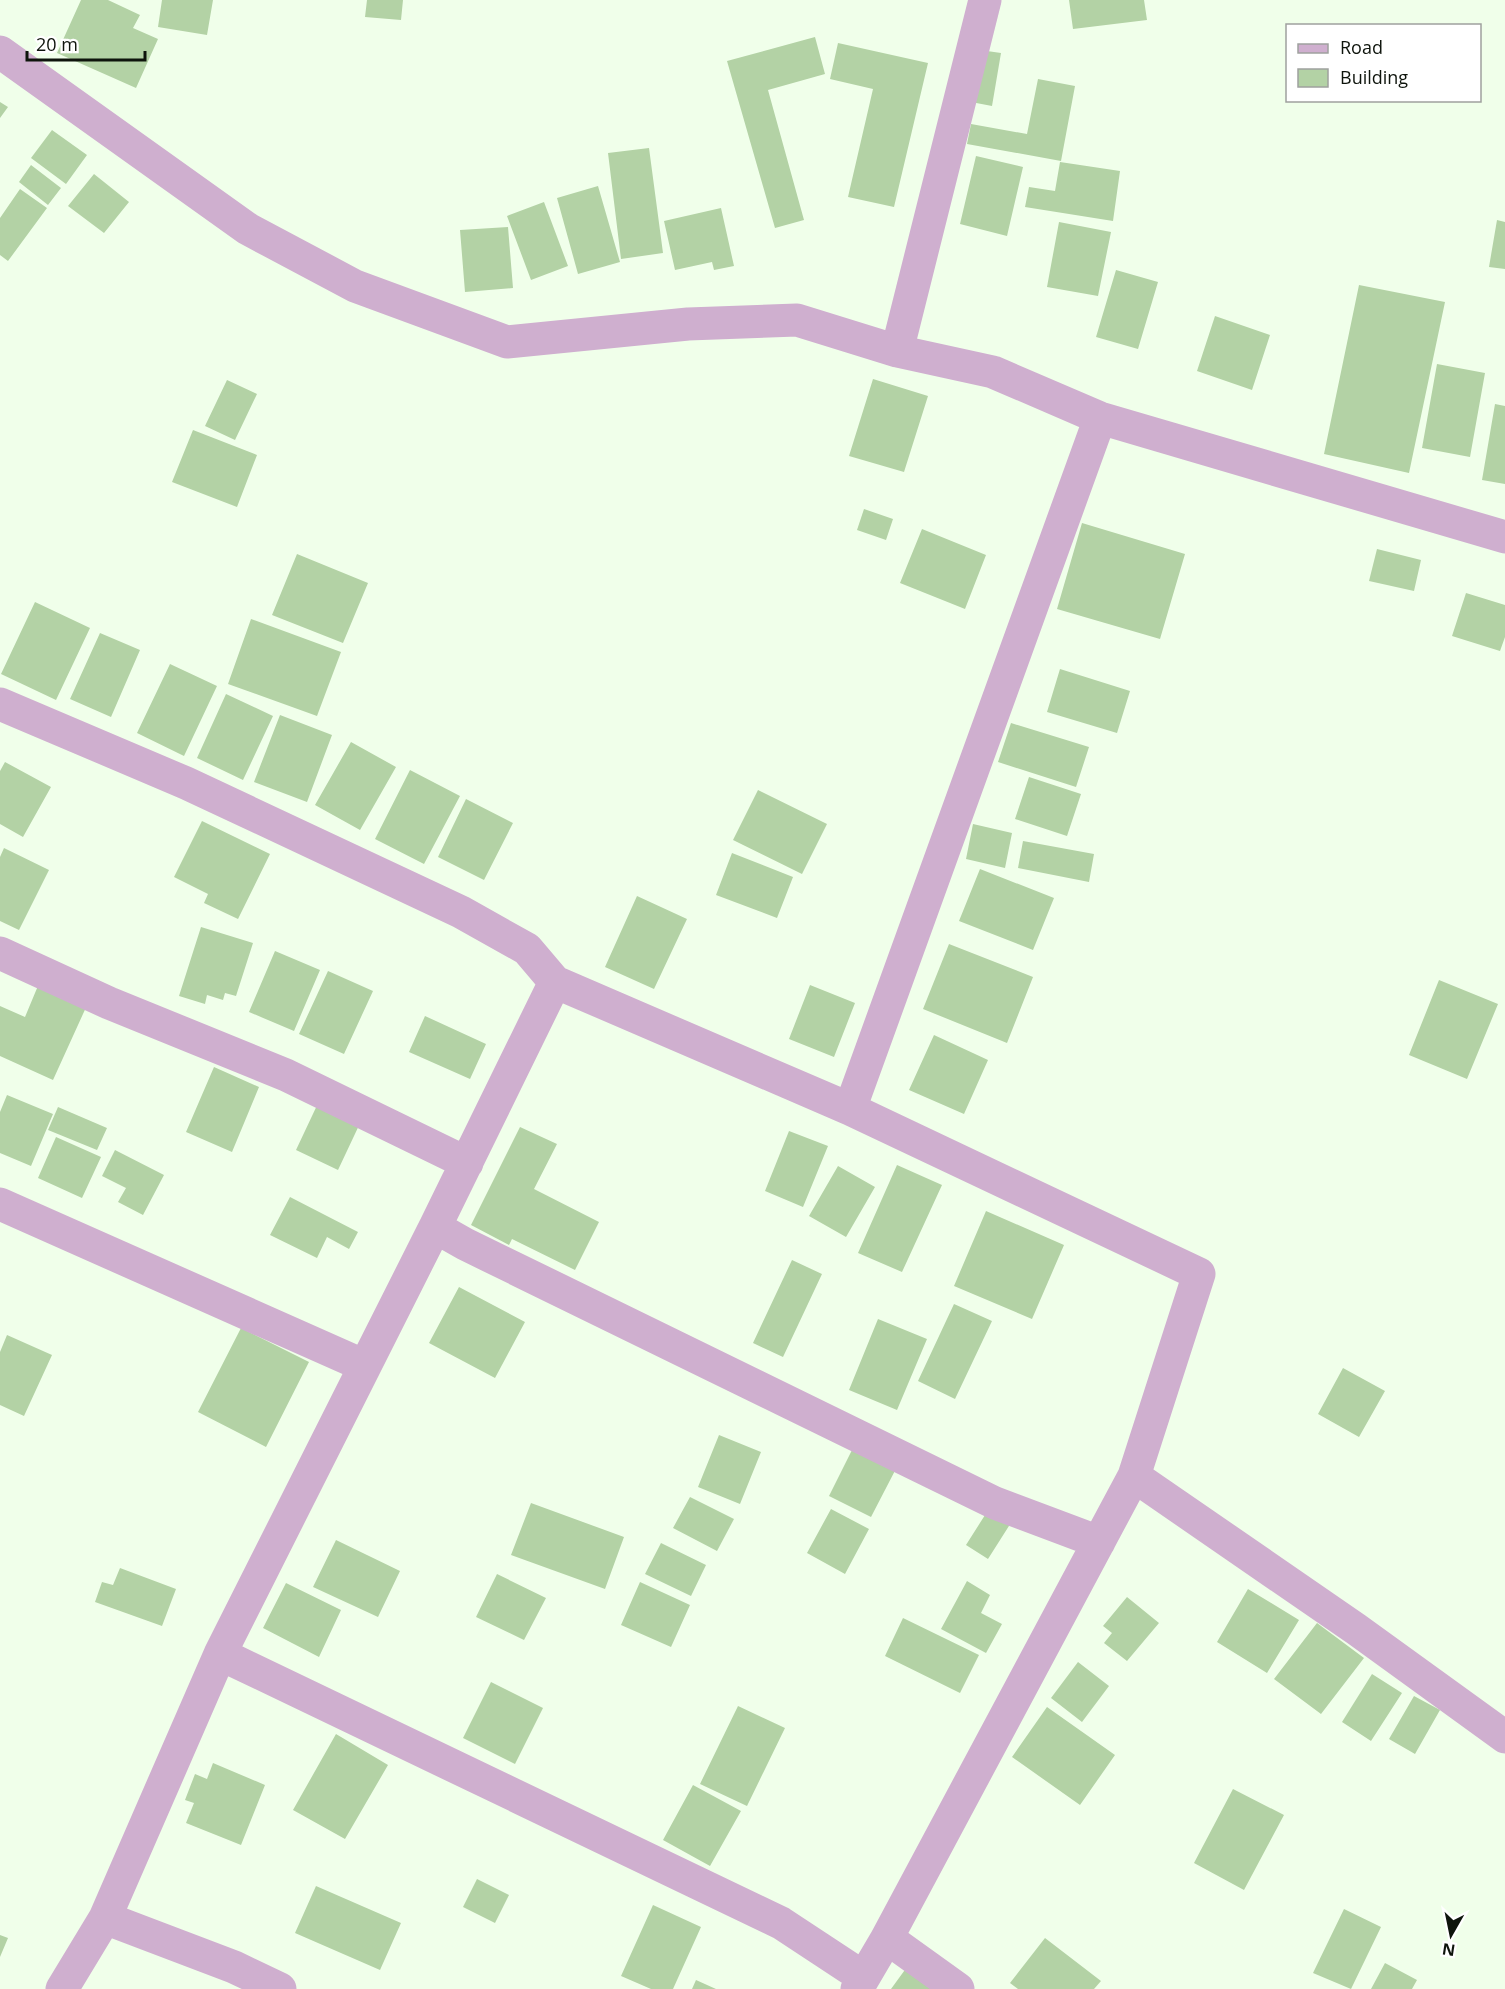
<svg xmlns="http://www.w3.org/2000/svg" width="1505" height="1989" font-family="'Open Sans',sans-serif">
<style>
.building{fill:#b3d2a5}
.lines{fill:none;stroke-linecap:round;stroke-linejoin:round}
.street{stroke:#cfafcf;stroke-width:33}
</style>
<rect width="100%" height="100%" fill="#f0ffea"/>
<path class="building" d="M81,0H108L140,15L133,28L158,39L136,88L57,53Z
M162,0H213L207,35L158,27Z
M367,0H403L401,20L365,17Z
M1069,0H1144L1147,20L1073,29Z
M815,37L825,74L768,90L804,220L775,228L727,61Z
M838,43L928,63L894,207L848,197L873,89L830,79Z
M980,50L1001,53L992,106L971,102Z
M1038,79L1075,86L1061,161L967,144L971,124L1027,134Z
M0,102L8,107L0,118Z
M52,130L87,155L66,184L31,158Z
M649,148L663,253L621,259L608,153Z
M976,156L1023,167L1007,236L960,224Z
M1060,162L1120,171L1113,221L1025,207L1029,187L1055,191Z
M31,165L61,188L48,205L19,182Z
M94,174L129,202L104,233L68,206Z
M598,186L620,262L578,274L557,198Z
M20,189L47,208L8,261L0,255V218Z
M544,202L568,266L531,280L507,216Z
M721,208L734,266L714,270L712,262L675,270L664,221Z
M1497,220L1505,222V269L1489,267Z
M1059,222L1111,232L1098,296L1047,287Z
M508,227L513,288L465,292L460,230Z
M1116,270L1158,282L1138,349L1096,337Z
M1359,285L1445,302L1409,473L1324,454Z
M1215,316L1270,335L1252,390L1197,371Z
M1437,364L1485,373L1470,457L1422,448Z
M873,379L928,396L904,472L849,456Z
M227,380L257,394L235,440L205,426Z
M1495,404L1505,406V484L1482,480Z
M193,430L257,455L237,507L172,482Z
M864,509L893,519L886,540L857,530Z
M1082,523L1185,554L1160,639L1057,609Z
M922,529L986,555L965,609L900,583Z
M1377,549L1421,560L1414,591L1369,581Z
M297,554L368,583L343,643L272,615Z
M1466,593L1505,605V637L1500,651L1452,636Z
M35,602L90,628L56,700L1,674Z
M251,619L341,652L317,716L228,684Z
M100,633L140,650L111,717L70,699Z
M170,664L217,686L184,756L137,733Z
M1060,669L1130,691L1117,733L1047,712Z
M226,694L273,716L243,780L197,758Z
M280,715L332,735L307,802L254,782Z
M1011,723L1089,747L1076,787L998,762Z
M351,742L396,767L360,830L315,805Z
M5,762L51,787L23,837L0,824V771Z
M410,770L460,796L424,864L375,839Z
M1029,777L1081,794L1067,836L1015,819Z
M758,790L827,824L802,874L733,840Z
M466,799L513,823L484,880L438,857Z
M202,821L270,854L238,919L204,903L208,894L174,877Z
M973,824L1012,833L1005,868L966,859Z
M1023,841L1094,854L1089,882L1018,868Z
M4,848L49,870L19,930L0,921V857Z
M732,853L793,877L777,918L716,895Z
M980,869L1054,898L1033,950L959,921Z
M637,896L687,919L654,989L605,967Z
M201,927L253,943L236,996L225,993L223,1000L207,995L205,1004L179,996Z
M949,944L1033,977L1007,1043L923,1009Z
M275,951L320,970L294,1031L249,1012Z
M328,971L373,991L344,1054L299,1034Z
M1439,980L1498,1004L1467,1079L1409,1055Z
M40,981L88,1003L53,1080L0,1056V1006L25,1017Z
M810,985L855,1003L834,1057L789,1039Z
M425,1016L486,1044L470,1079L409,1052Z
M934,1035L988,1060L964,1114L909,1090Z
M214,1067L259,1087L232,1152L186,1132Z
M7,1095L53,1114L31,1166L0,1153V1112Z
M320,1099L362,1119L338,1170L296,1150Z
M58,1107L107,1128L97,1150L48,1130Z
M520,1127L557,1144L534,1189L599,1222L575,1270L512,1239L509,1245L471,1225Z
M789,1131L828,1146L803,1207L765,1191Z
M56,1137L101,1157L82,1198L38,1178Z
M115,1150L164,1175L143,1215L118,1202L126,1188L102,1176Z
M897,1165L942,1185L902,1272L858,1253Z
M838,1166L875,1187L846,1237L809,1216Z
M290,1197L358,1232L349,1249L327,1237L317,1258L270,1235Z
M986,1211L1064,1245L1032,1319L954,1286Z
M792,1260L822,1274L783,1357L753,1343Z
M459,1287L525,1322L495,1378L429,1343Z
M954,1304L992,1321L955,1399L918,1381Z
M878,1319L927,1339L897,1410L849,1390Z
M241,1328L309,1362L266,1447L198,1412Z
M7,1335L52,1355L24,1416L0,1405V1352Z
M1343,1368L1385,1391L1359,1437L1318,1414Z
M719,1435L761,1452L740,1504L698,1487Z
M857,1440L900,1461L871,1517L829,1496Z
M690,1497L734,1519L717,1551L673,1528Z
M531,1503L624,1537L605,1589L511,1555Z
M992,1504L1014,1518L988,1559L966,1545Z
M831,1509L869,1529L845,1574L807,1553Z
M336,1540L400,1571L378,1617L313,1587Z
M661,1543L706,1565L691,1596L645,1574Z
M120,1568L176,1589L162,1626L95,1602L102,1582L113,1585Z
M497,1574L546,1598L524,1640L476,1617Z
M967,1581L990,1595L981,1613L1002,1624L986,1653L941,1629Z
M640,1582L690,1605L671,1647L621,1625Z
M286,1583L341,1610L319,1657L263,1628Z
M1248,1589L1299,1620L1267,1673L1217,1642Z
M1127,1597L1159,1623L1127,1661L1104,1643L1112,1633L1103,1626Z
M903,1618L979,1655L960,1693L885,1656Z
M1317,1623L1364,1658L1321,1714L1274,1679Z
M1078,1662L1109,1686L1082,1722L1051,1698Z
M1372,1674L1402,1693L1371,1741L1342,1722Z
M491,1682L543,1708L515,1764L463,1738Z
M1414,1696L1440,1710L1415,1754L1389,1739Z
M738,1706L785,1728L747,1806L700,1784Z
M1047,1707L1115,1755L1080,1805L1012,1757Z
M336,1734L388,1765L345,1839L293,1810Z
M213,1763L265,1785L241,1845L186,1823L194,1803L185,1800L195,1774L207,1779Z
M693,1785L741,1811L710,1866L663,1840Z
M1233,1789L1284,1815L1244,1890L1194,1863Z
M477,1879L509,1895L495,1923L463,1907Z
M316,1886L401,1923L380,1970L295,1933Z
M653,1905L701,1927L673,1989H651L621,1976Z
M1344,1909L1381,1927L1351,1989L1313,1973Z
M0,1935L8,1938L0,1957Z
M1045,1938L1101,1981L1094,1989H1018L1010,1983Z
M1385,1963L1417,1980L1412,1989H1371Z
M907,1967L937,1989H891Z
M696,1980L716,1989H692Z"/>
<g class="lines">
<path class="street" d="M0,52L248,229L355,286L507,342L688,324L797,320L897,351L993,372L1100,418L1505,537
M897,351L985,0
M0,704L186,783L461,912L527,949L555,982L435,1227L465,1244L995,1503L1099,1542
M0,953L109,1003L286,1075L467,1163
M555,982L850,1109
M0,1204L365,1366L220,1654L105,1918L234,1967L280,1989
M365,1366L435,1227
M1134,1476L1356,1629L1505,1737
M220,1654L781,1923L863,1977
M887,1938L958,1989
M62,1989L105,1918
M857,1989L887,1938L1134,1476L1199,1274L850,1109L1100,418"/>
</g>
<rect x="1286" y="24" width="195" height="78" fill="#ffffff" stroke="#9fa19e" stroke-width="1.5"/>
<rect x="1298" y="44" width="30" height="9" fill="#cfafcf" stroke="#9fa19e" stroke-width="1.5"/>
<text x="1340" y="54" font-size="18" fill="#0e140c">Road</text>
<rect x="1298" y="69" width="30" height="18" fill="#b3d2a5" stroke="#9fa19e" stroke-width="1.5"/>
<text x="1340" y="84" font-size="18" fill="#0e140c">Building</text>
<g transform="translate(1451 1935) rotate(189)" stroke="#ffffff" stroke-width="4.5" paint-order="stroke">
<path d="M0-4.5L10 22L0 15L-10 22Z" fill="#0e140c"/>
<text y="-9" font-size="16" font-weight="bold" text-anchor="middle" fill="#0e140c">N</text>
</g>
<path d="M27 51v9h118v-9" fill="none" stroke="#0e140c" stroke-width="3"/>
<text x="36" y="51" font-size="18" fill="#0e140c" stroke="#ffffff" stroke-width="4.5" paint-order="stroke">20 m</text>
</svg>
